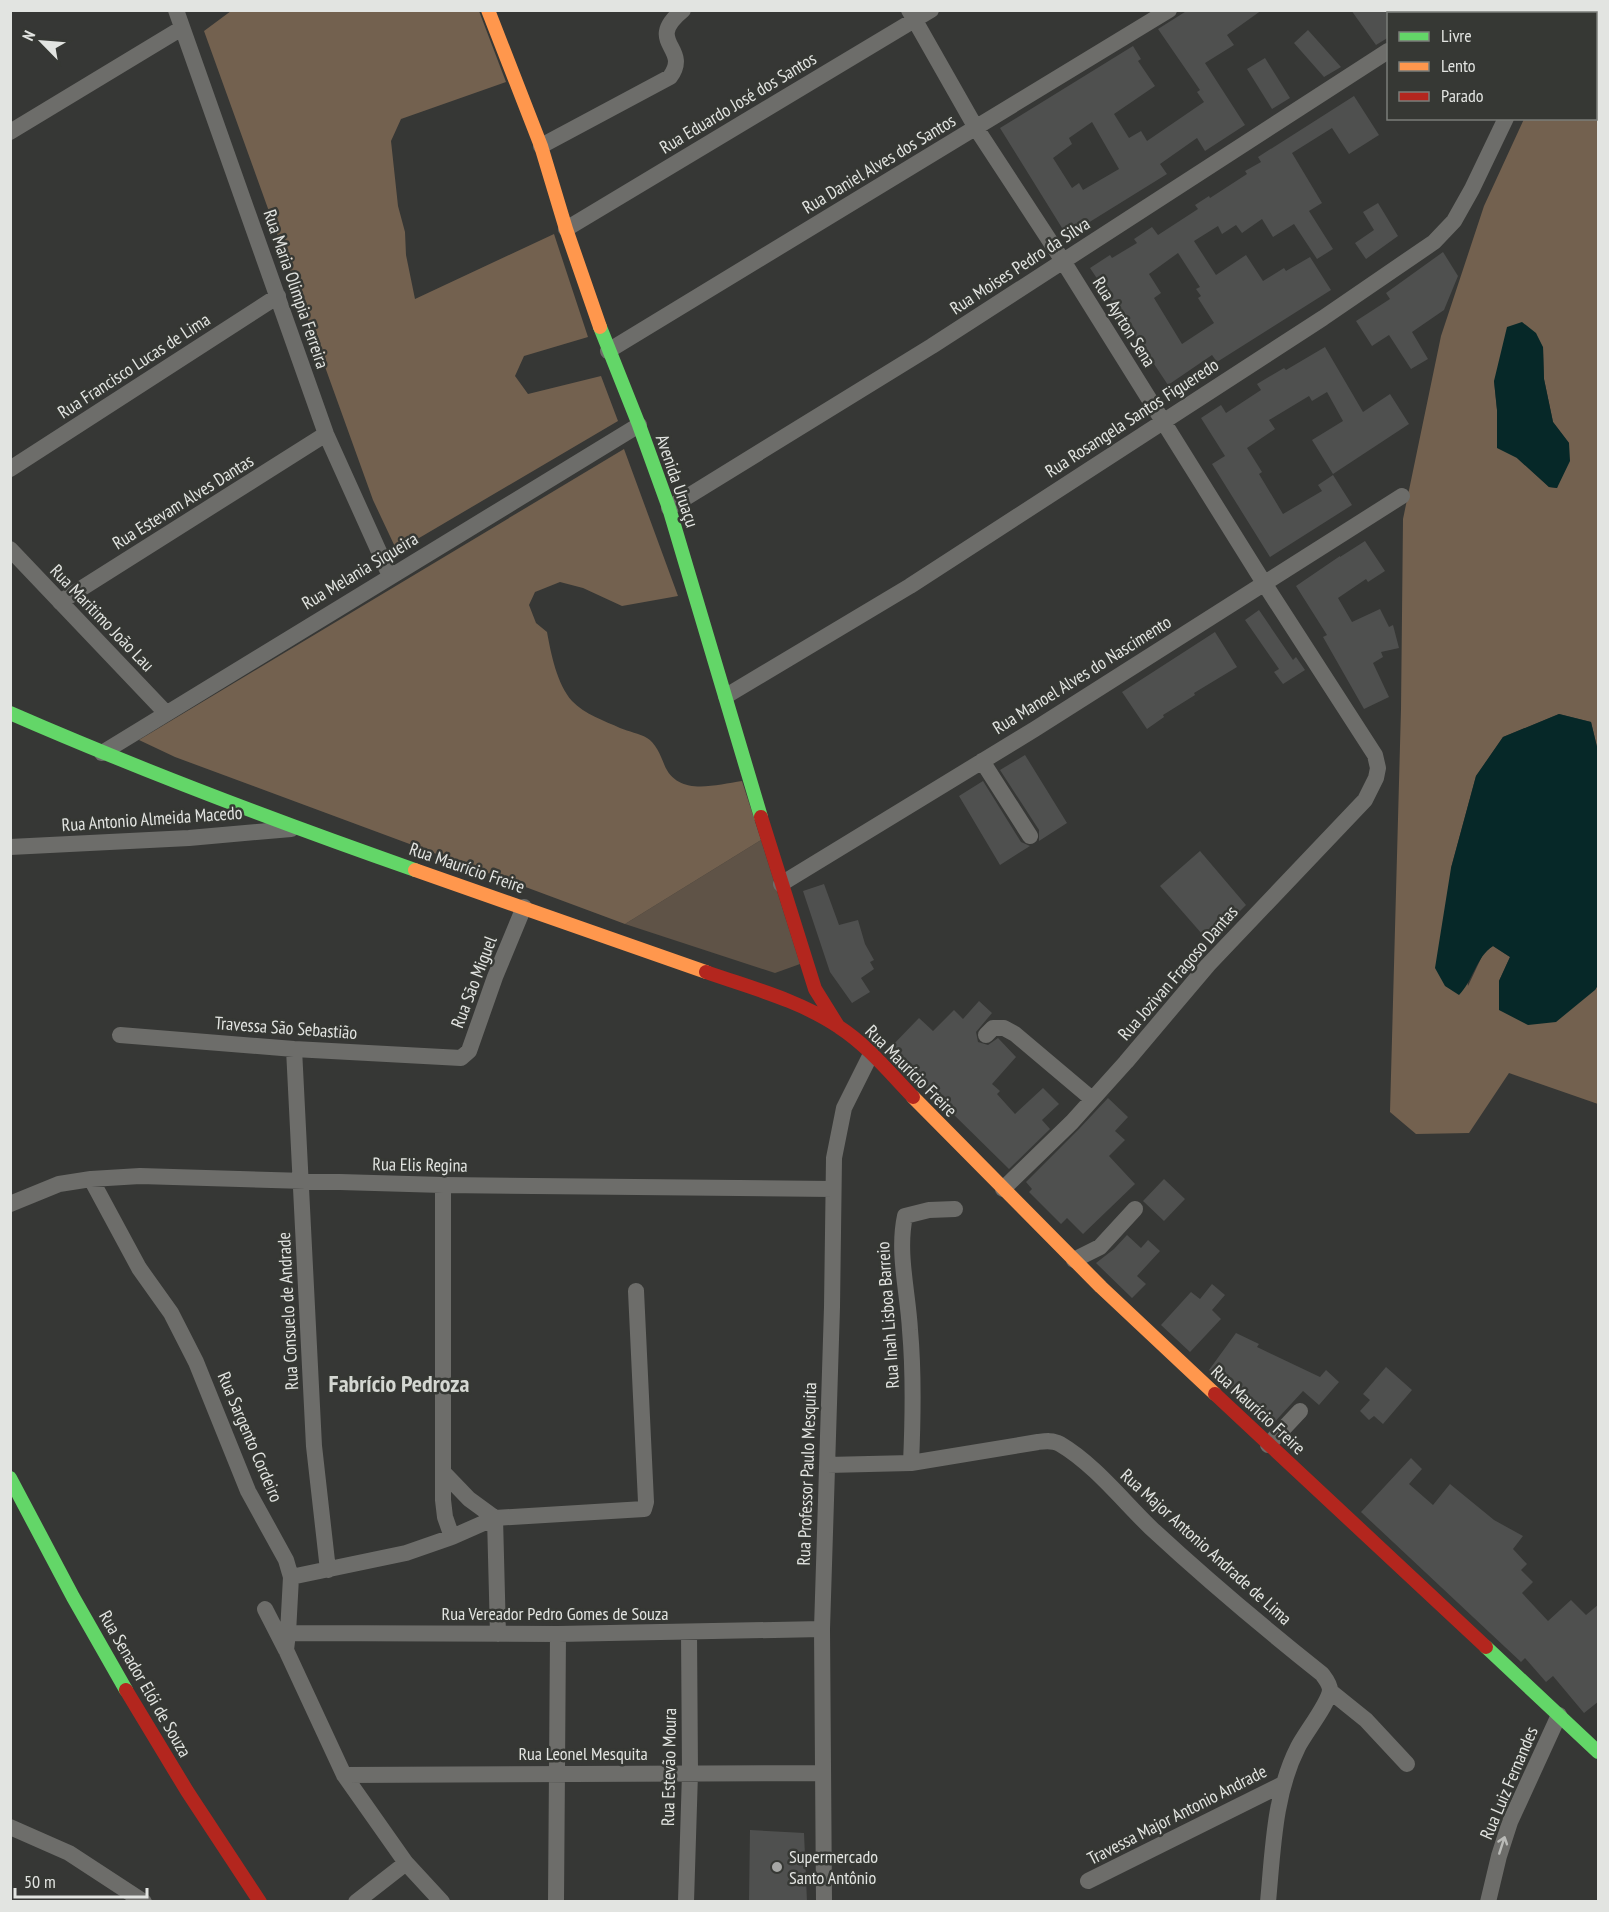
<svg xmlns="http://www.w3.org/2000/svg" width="1609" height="1912" font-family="'PT Sans Narrow',sans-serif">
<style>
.green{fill:#5f5347}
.forest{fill:#73614f;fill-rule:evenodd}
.water{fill:#062828}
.building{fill:#4f504f;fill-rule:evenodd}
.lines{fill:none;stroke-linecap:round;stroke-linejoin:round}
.street{stroke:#6d6d6a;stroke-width:16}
.fast{stroke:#63d668;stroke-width:14}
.slow{stroke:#ff974d;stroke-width:14}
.jam{stroke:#b3261e;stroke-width:14}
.oneway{stroke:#b9bab7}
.poi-dot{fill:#a6a7a5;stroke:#363834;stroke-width:2}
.labels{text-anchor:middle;stroke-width:5;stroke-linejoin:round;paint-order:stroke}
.street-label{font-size:18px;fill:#e2e4e1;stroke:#363834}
.poi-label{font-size:18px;fill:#e2e4e1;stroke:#363834;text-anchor:start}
.district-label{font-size:24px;font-weight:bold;fill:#d4d7d2;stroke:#363834}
</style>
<rect width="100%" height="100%" fill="#363735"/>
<path class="green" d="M761,840L800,964L775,973L625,924Z"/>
<path class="forest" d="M231,11H479L506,82L401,119L391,141L398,206L405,232L406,255L415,299L554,234L588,337L524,356L515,376L528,394L601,376L618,421L397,551L373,500L204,31Z
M1573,11H1598V751L1591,722L1559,714L1503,737L1476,776L1451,868L1468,986L1484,952L1493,946L1510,957L1499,981L1595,990L1598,985V1104L1509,1073L1469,1133L1416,1134L1390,1112L1401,709L1403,519L1441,336L1484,206L1524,119L1596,118V14L1572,13ZM1543,347L1544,379L1553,422L1569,443L1557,488L1549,487L1517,458L1497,410L1494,381Z
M624,449L678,596L622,606L583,588L560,582L535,592L529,605L536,623L547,632C551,654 557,684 572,701C584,714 605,721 620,728C629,732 639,733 647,738C655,742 661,756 664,764C677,797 714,785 742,781L761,840L625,924L175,757L139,740Z"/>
<path class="water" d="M1522,322L1536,333L1543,347L1544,379L1553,422L1569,443L1570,461L1557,488L1549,487L1517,458L1497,448V410L1494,381L1507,327Z
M1559,714L1591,722L1598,751V985L1595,990L1556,1022L1528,1025L1499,1010V981L1510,957L1493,946C1476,957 1473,981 1459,995L1445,986L1435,968L1451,868L1476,776L1503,737Z"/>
<path class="building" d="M1188,10H1262L1227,35L1234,45L1205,63L1245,125L1205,151L1197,138L1160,164L1167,174L1067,236L1000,128L1133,46L1141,59L1138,61L1155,86L1114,114L1129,138L1141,131L1147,141L1204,102L1197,92L1200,90L1158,29ZM1092,122L1119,169L1083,190L1079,183L1072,188L1053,158L1072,144L1069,138Z
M1351,10H1389V37L1376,45Z
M1308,30L1341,67L1324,77L1294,43Z
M1265,58L1290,98L1272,109L1247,69Z
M1354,96L1379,135L1349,154L1332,128L1292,153L1322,203L1309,211L1333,249L1317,259L1294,224L1273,237L1262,219L1242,233L1236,225L1222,234L1218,226L1194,241L1216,275L1246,255L1263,281L1284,268L1286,271L1310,257L1331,290L1217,362L1212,355L1168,385L1090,268L1110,255L1112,258L1137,243L1134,239L1152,227L1158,235L1198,209L1195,205L1209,196L1210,198L1247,174L1245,171L1261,162L1258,157ZM1178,253L1200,287L1196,289L1201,296L1198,298L1214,323L1182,344L1154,298L1161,293L1149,274Z
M1378,203L1398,236L1366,259L1355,243L1374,230L1363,212Z
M1443,252L1458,276L1444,310L1412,332L1428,359L1411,369L1389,335L1372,346L1356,321L1390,299L1386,293Z
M1325,347L1363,412L1390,394L1409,424L1333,474L1312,440L1343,421L1327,392L1312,401L1309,396L1269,420L1275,429L1247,448L1262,472L1259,474L1283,514L1322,491L1318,485L1333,475L1352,505L1270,557L1212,464L1225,456L1201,418L1221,405L1226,413L1261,390L1257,384L1284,368L1286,370Z
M1365,541L1385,571L1368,582L1366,579L1338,598L1352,622L1380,609L1389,627L1393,625L1399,648L1381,652L1383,657L1373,663L1389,697L1364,709L1323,637L1327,635L1296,586L1340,556V557Z
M1259,610L1293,660L1296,657L1305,670L1283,684L1274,672L1279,669L1245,620Z
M1215,632L1237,667L1194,693L1195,695L1163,715L1164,717L1147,729L1122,692Z
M1025,755L1067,823L1039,841V830L1000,770Z
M983,781L1021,842L1030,846L1000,865L959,796Z
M1200,851L1246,905L1209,942L1160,886Z
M824,884L839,925L858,920L865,944L874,960L870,962L874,969L861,978L870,992L852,1003L830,972L803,891Z
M979,1001L992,1013L976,1032L978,1042L988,1045L998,1038L1016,1057L992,1084L1000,1091L997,1094L1015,1114L1043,1088L1059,1104L1042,1120L1050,1129L1009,1169L888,1050L919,1018L933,1031L954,1010L963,1019Z
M1108,1098L1128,1117L1115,1131L1125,1140L1109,1156L1135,1184L1083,1234L1067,1218L1061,1224L1029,1192L1032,1189L1026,1182L1079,1129Z
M1164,1179L1185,1199L1164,1221L1143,1201Z
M1127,1235L1141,1248L1148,1240L1160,1251L1137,1276L1146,1284L1132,1298L1096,1263L1114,1249Z
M1212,1284L1225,1295L1212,1310L1221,1319L1190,1352L1161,1325L1191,1292L1200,1299Z
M1236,1333L1259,1344L1257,1347L1320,1377L1326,1370L1339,1382L1319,1405L1303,1391L1270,1427L1209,1370Z
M1386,1367L1412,1390L1383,1424L1374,1416L1369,1420L1360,1411L1370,1400L1363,1394Z
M1411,1458L1422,1469L1409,1484L1433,1505L1450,1484L1494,1520L1523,1536L1513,1549L1527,1564L1521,1570L1533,1582L1522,1593L1548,1621L1571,1600L1586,1615L1599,1604V1701L1584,1713L1553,1676L1546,1682L1525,1658L1521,1662L1361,1512Z
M750,1830L804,1833L807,1902H749Z"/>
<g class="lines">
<path class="street" d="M176,10L326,434L390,576
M909,10L976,128L1063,261L1264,583L1375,755L1378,768L1376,778L1365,800L1208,965L1126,1062L1072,1122L1003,1189
M1471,10L1474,14
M1447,14L1452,10
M10,132L182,28
M541,146L670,77C692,47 643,43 683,10
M566,229L931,10
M608,351L1169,10
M10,469L278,296
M669,508L932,346L1388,51
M10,549L166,713
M60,602L326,434
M726,696L910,586L1323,318L1434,242L1454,221L1472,189L1506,118
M102,753L639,425
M982,761L1030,836
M10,847L189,838L291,829
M781,884L1035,729L1402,496
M120,1035L294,1049L461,1058L469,1051L495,977L524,907
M986,1035L993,1028H1004L1015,1034L1092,1099
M294,1049L314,1446L328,1570
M91,1179L139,1268L171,1313L196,1362L248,1491L286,1560L291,1577L288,1633L286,1650L344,1775L406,1863L442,1902
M443,1185V1500L445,1517L452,1537
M10,1204L59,1184L91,1179L140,1176L443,1185L833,1189
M1074,1260L1100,1247L1135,1209
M1268,1445L1300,1411
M911,1463C913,1418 914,1374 910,1330C908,1292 897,1253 905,1216L929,1210L955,1209
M827,1465L911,1463L1038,1442C1046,1441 1053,1440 1060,1444C1094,1464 1123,1501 1151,1528C1206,1579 1263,1627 1322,1674C1325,1678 1330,1684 1330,1690C1329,1703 1305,1733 1298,1747C1274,1794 1273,1850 1268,1902
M444,1473L469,1499L495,1518L498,1634
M291,1577L406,1553L452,1537L495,1518L644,1509L646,1502L636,1291
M265,1609L286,1650
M288,1633L558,1634L822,1629
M1330,1691L1366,1720L1407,1764
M344,1775L823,1773
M10,1827L69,1853L144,1902
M1088,1881L1283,1784
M356,1902L406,1863
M556,1902L558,1634
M686,1902L690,1773L689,1632
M824,1902L822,1629L832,1307L834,1158L844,1108L871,1054
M1488,1902L1499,1856L1510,1822L1559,1715"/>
<path class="fast" d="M600,327L639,425L669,508L761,817
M10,713C143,771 278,822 415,870
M10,1478L73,1597L126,1690
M1486,1647L1598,1752"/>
<path class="slow" d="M488,10L541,146L566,229L600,327
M415,870L706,972
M913,1097L1101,1287L1215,1394"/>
<path class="jam" d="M761,817L815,989L838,1026
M706,972C751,988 799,1000 839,1027C867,1045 890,1073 913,1097
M1215,1394L1486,1647
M126,1690L187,1791L260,1902"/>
</g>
<defs><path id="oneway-shaft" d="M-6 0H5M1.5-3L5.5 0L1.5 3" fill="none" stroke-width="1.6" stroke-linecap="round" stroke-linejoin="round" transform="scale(1.5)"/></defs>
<use class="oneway" href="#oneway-shaft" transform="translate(1502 1845) rotate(-72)"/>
<circle class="poi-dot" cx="777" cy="1867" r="6"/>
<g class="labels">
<g class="street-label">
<text transform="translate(738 103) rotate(-31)" y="6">Rua Eduardo José dos Santos</text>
<text transform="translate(879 164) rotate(-31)" y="6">Rua Daniel Alves dos Santos</text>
<text transform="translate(1020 266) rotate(-33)" y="6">Rua Moises Pedro da Silva</text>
<text transform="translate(296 289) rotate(71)" y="6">Rua Maria Olimpia Ferreira</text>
<text transform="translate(1124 322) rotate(58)" y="6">Rua Ayrton Sena</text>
<text transform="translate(134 366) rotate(-33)" y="6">Rua Francisco Lucas de Lima</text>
<text transform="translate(1132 418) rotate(-33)" y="6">Rua Rosangela Santos Figueredo</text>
<text transform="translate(677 481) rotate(71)" y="6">Avenida Uruaçu</text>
<text transform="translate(183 502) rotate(-32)" y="6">Rua Estevam Alves Dantas</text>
<text transform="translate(360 571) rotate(-31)" y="6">Rua Melania Siqueira</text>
<text transform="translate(102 618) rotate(46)" y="6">Rua Maritimo João Lau</text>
<text transform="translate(1082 675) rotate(-32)" y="6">Rua Manoel Alves do Nascimento</text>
<text transform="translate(152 819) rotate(-4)" y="6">Rua Antonio Almeida Macedo</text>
<text transform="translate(467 868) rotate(19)" y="6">Rua Maurício Freire</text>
<text transform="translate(1178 973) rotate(-49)" y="6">Rua Jozivan Fragoso Dantas</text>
<text transform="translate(474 982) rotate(-69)" y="6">Rua São Miguel</text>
<text transform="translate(286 1028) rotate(4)" y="6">Travessa São Sebastião</text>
<text transform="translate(911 1071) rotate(45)" y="6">Rua Maurício Freire</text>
<text transform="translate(420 1165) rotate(1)" y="6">Rua Elis Regina</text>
<text transform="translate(288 1311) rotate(-93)" y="6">Rua Consuelo de Andrade</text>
<text transform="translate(888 1315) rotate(-94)" y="6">Rua Inah Lisboa Barreio</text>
<text transform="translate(1258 1410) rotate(43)" y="6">Rua Maurício Freire</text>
<text transform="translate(250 1437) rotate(67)" y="6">Rua Sargento Cordeiro</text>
<text transform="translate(807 1474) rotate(-88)" y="6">Rua Professor Paulo Mesquita</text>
<text transform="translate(1206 1547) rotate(42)" y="6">Rua Major Antonio Andrade de Lima</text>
<text x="555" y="1620">Rua Vereador Pedro Gomes de Souza</text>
<text transform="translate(145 1684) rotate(60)" y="6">Rua Senador Elói de Souza</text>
<text x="583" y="1760">Rua Leonel Mesquita</text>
<text transform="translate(669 1767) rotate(-89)" y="6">Rua Estevão Moura</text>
<text transform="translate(1509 1783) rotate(-67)" y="6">Rua Luiz Fernandes</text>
<text transform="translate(1177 1815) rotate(-27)" y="6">Travessa Major Antonio Andrade</text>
</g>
<g class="poi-label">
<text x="789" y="1863">Supermercado<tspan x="789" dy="21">Santo Antônio</tspan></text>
</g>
<g class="district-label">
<text x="399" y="1392">Fabrício Pedroza</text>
</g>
</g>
<rect width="1609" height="1912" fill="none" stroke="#e2e4e1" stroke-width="24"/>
<rect x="1387" y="12" width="210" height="108" fill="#363834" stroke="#7b7d79" stroke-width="1.5"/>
<rect x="1399" y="32" width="30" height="9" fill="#63d668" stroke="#7b7d79" stroke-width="1.5"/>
<text x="1441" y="42" font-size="18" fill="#e2e4e1">Livre</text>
<rect x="1399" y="62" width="30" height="9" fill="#ff974d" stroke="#7b7d79" stroke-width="1.5"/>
<text x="1441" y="72" font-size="18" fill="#e2e4e1">Lento</text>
<rect x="1399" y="92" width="30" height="9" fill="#b3261e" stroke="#7b7d79" stroke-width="1.5"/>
<text x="1441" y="102" font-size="18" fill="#e2e4e1">Parado</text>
<g transform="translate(42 42) rotate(295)" stroke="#363834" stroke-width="4.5" paint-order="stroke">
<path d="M0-4.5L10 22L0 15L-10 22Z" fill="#e2e4e1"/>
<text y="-9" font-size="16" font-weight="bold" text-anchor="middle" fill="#e2e4e1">N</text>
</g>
<path d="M15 1888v9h132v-9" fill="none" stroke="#e2e4e1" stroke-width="3"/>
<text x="24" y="1888" font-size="18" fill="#e2e4e1" stroke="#363834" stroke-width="4.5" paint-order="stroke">50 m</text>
</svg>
